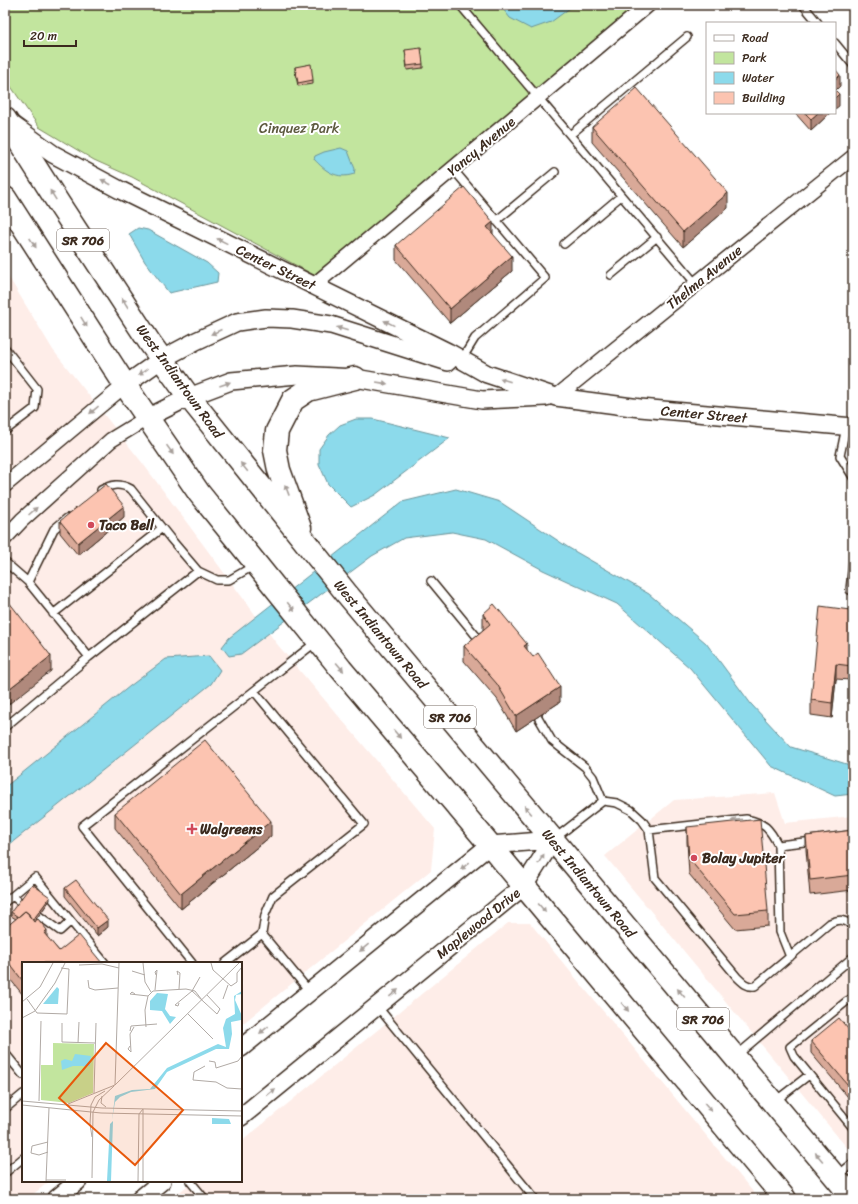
<svg xmlns="http://www.w3.org/2000/svg" width="858" height="1204" font-family="Sriracha,sans-serif">
<style>
.built{fill:#feede8}
.green{fill:#c2e59e;stroke:#7e885e}
.water{fill:#8cdaeb;stroke:#6c9499}
.lines{fill:none;stroke-linecap:round;stroke-linejoin:round}
.service-casing{stroke:#3b2a1e;stroke-width:10}
.minor-casing{stroke:#3b2a1e;stroke-width:17}
.tertiary-casing{stroke:#3b2a1e;stroke-width:20}
.primary-casing{stroke:#3b2a1e;stroke-width:25}
.service{stroke:#fff;stroke-width:7}
.minor{stroke:#fff;stroke-width:14}
.tertiary{stroke:#fff;stroke-width:17}
.primary{stroke:#fff;stroke-width:22}
.wall{fill:#d9a998;stroke:#3b2a1e}
.shaded-wall{fill:#b0897c;stroke:#3b2a1e}
.building{fill:#fcc4b1;stroke:#3b2a1e}
.oneway{fill:#a79f9a}
.poi-dot{fill:#d1495b;stroke:#fff;stroke-width:1.5}
.labels{text-anchor:middle;stroke-width:4;stroke-linejoin:round;paint-order:stroke}
.shield{fill:#fff;stroke:#766a62;stroke-width:1}
.shield-label{font-size:13px;font-weight:bold;fill:#3b2a1e}
.park-label{font-size:14px;fill:#5d593e;stroke:#fff}
.street-label{font-size:14px;fill:#3b2a1e;stroke:#fff}
.poi-label{font-size:14px;font-weight:bold;fill:#3b2a1e;stroke:#fff;text-anchor:start}
.inset-road{fill:none;stroke:#b1aaa5;stroke-width:1}
.view{fill:#e8590c;fill-opacity:0.15;stroke:#e8590c;stroke-width:2}
.inset-edge{fill:none;stroke:#3b2a1e;stroke-width:2}
</style>
<rect width="100%" height="100%" fill="#fff"/>
<filter id="ink" filterUnits="userSpaceOnUse"><feTurbulence type="fractalNoise" baseFrequency=".025" numOctaves="2"/><feDisplacementMap in="SourceGraphic" scale="8" xChannelSelector="R" yChannelSelector="G"/><feConvolveMatrix kernelMatrix="1 2 1 2 8 2 1 2 1" color-interpolation-filters="sRGB"/></filter>
<g filter="url(#ink)">
<path class="built" d="M5,271L53,350L144,465L277,644L435,829L431,870L241,1025V963H23V1181H50L27,1199H5Z
M775,793L785,823L853,816V1155L605,856L674,800Z
M508,923H530L759,1199H171L193,1181H241V1142Z"/>
<path class="green" d="M5,5H637L314,275L132,177L94,160L39,127L5,78Z"/>
<path class="water" d="M500,5H574L551,22L531,29L510,18Z
M341,148L348,151L355,169L354,174C337,180 325,171 314,159L315,156L324,152Z
M138,228L148,230L207,263L218,273L217,282L169,293L145,262L129,234Z
M356,419H373L450,438L375,495L351,507L328,484L319,464V449L329,435L340,425Z
M456,489L500,502L569,548L649,594L706,643L751,704L791,747L853,766V794L835,796L771,766L690,668L617,604L543,570L486,539L452,532L404,538L372,556L241,654L229,656L222,647L229,638L402,502Z
M209,656L220,670L211,684L5,848V787L130,686L166,659Z"/>
<g class="lines">
<defs>
<path id="service" d="M460,5L696,284
M803,5L818,23
M835,43L853,65
M570,135L687,37
M453,169L545,278L475,338L462,359
M496,221L555,172
M564,244L621,196
M611,275L657,237
M5,348L37,389L35,408L5,431
M846,427L840,456L853,477
M101,490C112,484 120,483 131,489L170,538L198,571
M5,562L28,582L89,657
M431,581L482,643
M28,582L54,529L67,518
M850,590L853,562
M53,614L162,528
M538,717L552,741L585,767L593,777L603,801
M5,727L89,657L198,571L217,580H229L255,565
M649,830L746,819C765,823 769,828 778,845
M554,839L603,801L617,803L631,810L642,820L649,830L655,878L737,977C743,983 747,987 755,986L830,923C840,919 844,919 853,926
M12,896L60,931L71,921
M5,902L35,877L105,963
M262,934L310,992
M790,957L780,932L778,845L813,841
M192,963L82,826L316,642
M225,963L262,934L265,915L273,896L364,824L254,691
M853,998L847,1001L790,1047L794,1056L853,1128
M377,1006L535,1199
M5,1053L23,1075
M737,1055L853,957
M774,1102L809,1075
M5,1109L23,1094
M5,1173L23,1158
M837,1176L853,1163
M190,1181L205,1199"/>
<path id="minor" d="M313,286L648,5
M556,397L853,157
M5,485L125,385
M5,538L22,520L111,440L147,418"/>
<path id="tertiary" d="M10,123L53,154L120,190L448,352L487,374L556,397L640,408L853,427
M125,385L162,359L196,341L237,322L266,318L292,319L331,325L448,362
M147,418L189,397L231,381L297,375L355,378L482,400L546,397
M241,1048L490,845L553,840
M241,1117L524,886L553,840
M56,1199L78,1181
M140,1199L162,1181"/>
<path id="primary" d="M5,119L59,204L150,343L189,397L347,594L853,1198
M5,198L125,385L199,493L341,669L490,845L785,1199
M300,528L279,470L275,450L277,431L293,400L308,390L355,378"/>
</defs>
<use href="#service" class="service-casing"/>
<use href="#minor" class="minor-casing"/>
<use href="#tertiary" class="tertiary-casing"/>
<use href="#primary" class="primary-casing"/>
<use href="#service" class="service"/>
<use href="#minor" class="minor"/>
<use href="#tertiary" class="tertiary"/>
<use href="#primary" class="primary"/>
</g>
<path class="wall" d="M405,50L423,64V68L407,70Z
M295,67L313,80V84L298,86L295,71Z
M795,113H830L811,131Z
M592,127L728,208L683,247L592,142Z
M493,235L512,271L450,323L396,260V245Z
M124,517L78,555L60,533V521Z
M853,605V697L850,696V680L836,679L832,718L811,715V700Z
M483,614L527,650L560,702L516,731L497,699L464,661V646L483,630Z
M115,813L271,836L181,909L115,828Z
M687,827L768,911V926L735,929L689,874L687,842Z
M853,830V890L810,895L806,850V836Z
M65,888L108,927L97,936L65,896Z
M50,900L34,922L59,951L102,963H23V995L5,973V928L16,919L11,916V912Z
M853,1035V1103L811,1053V1041Z"/>
<path class="shaded-wall" d="M840,75V86L835,91V80Z
M839,94V106L835,109V98Z
M818,113H830L811,131V119Z
M728,193V208L683,247V232Z
M493,222V237L487,227Z
M512,256V271L450,323V309Z
M124,506V517L78,555V543Z
M527,644V659L524,646Z
M51,656V671L5,707V692Z
M836,664V679L832,718V703Z
M560,687V702L516,731V716Z
M271,821V836L181,909V894Z
M50,897V900L29,929V914Z
M108,920V927L97,936V928Z
M47,930V945L44,933Z"/>
<path class="building" d="M421,48L423,64L407,66L405,50Z
M311,64L313,80L298,83L295,67Z
M835,69L840,75L835,80Z
M637,88L728,193L683,232L592,127Z
M835,90L839,94L835,98Z
M805,113H818L811,119Z
M464,187L493,222L487,227L512,256L450,309L396,245Z
M106,484L124,506L78,543L60,521Z
M5,597L51,656L5,692Z
M494,604L527,644L524,646L533,657L538,653L560,687L516,716L497,684L464,646L490,624L483,614Z
M851,604L853,605V682L850,681L852,666L836,664L832,703L811,700L820,606L850,610Z
M205,740L271,821L181,894L115,813Z
M760,819L768,911L735,914L689,859L687,827Z
M853,830V875L810,880L806,836Z
M76,880L108,920L97,928L65,888Z
M32,884L50,897L33,920L29,916V914L25,911L18,917L11,912Z
M25,911L29,914V915L34,922L38,919L47,930L44,933L59,951L79,935L102,963H23V981L5,958V928Z
M839,1018L853,1035V1091L811,1041Z"/>
<defs><path id="oneway-solid" d="M-6-.8H1V-3.2L6.5 0L1 3.2V.8H-6Z"/></defs>
<g class="oneway">
<use href="#oneway-solid" transform="translate(106 182) rotate(-152)"/>
<use href="#oneway-solid" transform="translate(53 195) rotate(-122)"/>
<use href="#oneway-solid" transform="translate(222 241) rotate(-154)"/>
<use href="#oneway-solid" transform="translate(33 243) rotate(57)"/>
<use href="#oneway-solid" transform="translate(125 303) rotate(-123)"/>
<use href="#oneway-solid" transform="translate(84 322) rotate(58)"/>
<use href="#oneway-solid" transform="translate(389 323) rotate(-154)"/>
<use href="#oneway-solid" transform="translate(342 329) rotate(-163)"/>
<use href="#oneway-solid" transform="translate(216 332) rotate(156)"/>
<use href="#oneway-solid" transform="translate(143 372) rotate(145)"/>
<use href="#oneway-solid" transform="translate(505 380) rotate(-162)"/>
<use href="#oneway-solid" transform="translate(382 383) rotate(9)"/>
<use href="#oneway-solid" transform="translate(225 384) rotate(-20)"/>
<use href="#oneway-solid" transform="translate(94 410) rotate(140)"/>
<use href="#oneway-solid" transform="translate(170 450) rotate(55)"/>
<use href="#oneway-solid" transform="translate(244 467) rotate(-129)"/>
<use href="#oneway-solid" transform="translate(287 490) rotate(-111)"/>
<use href="#oneway-solid" transform="translate(33 511) rotate(-42)"/>
<use href="#oneway-solid" transform="translate(291 607) rotate(51)"/>
<use href="#oneway-solid" transform="translate(340 667) rotate(50)"/>
<use href="#oneway-solid" transform="translate(397 734) rotate(50)"/>
<use href="#oneway-solid" transform="translate(528 810) rotate(-130)"/>
<use href="#oneway-solid" transform="translate(737 820) rotate(174)"/>
<use href="#oneway-solid" transform="translate(541 859) rotate(-58)"/>
<use href="#oneway-solid" transform="translate(465 866) rotate(141)"/>
<use href="#oneway-solid" transform="translate(542 908) rotate(50)"/>
<use href="#oneway-solid" transform="translate(364 948) rotate(141)"/>
<use href="#oneway-solid" transform="translate(394 993) rotate(-39)"/>
<use href="#oneway-solid" transform="translate(681 993) rotate(-130)"/>
<use href="#oneway-solid" transform="translate(625 1007) rotate(50)"/>
<use href="#oneway-solid" transform="translate(264 1030) rotate(141)"/>
<use href="#oneway-solid" transform="translate(271 1092) rotate(-39)"/>
<use href="#oneway-solid" transform="translate(708 1107) rotate(50)"/>
<use href="#oneway-solid" transform="translate(819 1157) rotate(-130)"/>
</g>
</g>
<g class="poi-dot">
<circle cx="91" cy="525" r="4"/>
<path d="M190 823h4v4h4v4h-4v4h-4v-4h-4v-4h4z"/>
<circle cx="694" cy="858" r="4"/>
</g>
<g class="labels">
<g class="shield">
<rect x="57" y="229" width="52" height="22" rx="3"/>
<rect x="424" y="706" width="52" height="22" rx="3"/>
<rect x="677" y="1008" width="52" height="22" rx="3"/>
</g>
<g class="shield-label">
<text x="83" y="245">SR 706</text>
<text x="450" y="722">SR 706</text>
<text x="703" y="1024">SR 706</text>
</g>
<g class="park-label">
<text x="299" y="133">Cinquez Park</text>
</g>
<g class="street-label">
<text transform="translate(481 146) rotate(-40)" y="5">Yancy Avenue</text>
<text transform="translate(276 267) rotate(26)" y="5">Center Street</text>
<text transform="translate(704 277) rotate(-39)" y="5">Thelma Avenue</text>
<text transform="translate(180 381) rotate(54)" y="5">West Indiantown Road</text>
<text transform="translate(704 414) rotate(5)" y="5">Center Street</text>
<text transform="translate(381 634) rotate(50)" y="5">West Indiantown Road</text>
<text transform="translate(589 883) rotate(50)" y="5">West Indiantown Road</text>
<text transform="translate(478 923) rotate(-39)" y="5">Maplewood Drive</text>
</g>
<g class="poi-label">
<text x="99" y="530">Taco Bell</text>
<text x="200" y="834">Walgreens</text>
<text x="702" y="863">Bolay Jupiter</text>
</g>
</g>
<g transform="translate(22 962)">
<rect width="220" height="220" fill="#fff"/>
<path d="M31,81L72,82L71,131L47,141L19,138V103H31Z" fill="#c2e59e"/>
<path d="M35,25L37,27L36,42H21ZM220,29V32L214,33L213,38L220,54L219,58L209,60L210,72L207,87H194L145,110L133,127L109,130L98,135L93,140L90,158L93,134L110,128L128,127L145,106L196,82L204,85L201,66L204,57L213,52L212,34ZM135,31L146,32L143,47L148,54L154,55L148,62L140,49L128,48V39ZM53,92L69,94L68,104H51L40,108L39,99L43,97L50,99ZM190,156L207,157L209,162H190ZM91,159L89,219H85L88,162Z" fill="#8cdaeb"/>
<path class="inset-road" d="M121,1L123,20L129,30M189,1L191,8L209,24L215,20V11L220,5M57,3L80,2L97,6M110,9L123,13M156,13L155,9L158,11L157,27M66,18L67,26L73,28L96,26M133,28L135,8L133,10L134,13M170,29L195,52L198,47L185,33M113,32L110,30L108,32L126,34M5,37L15,51L45,52L47,7L39,6M201,37L206,23M0,40L18,25L31,1M157,41L156,44L153,43L170,29L178,15M166,52L191,77M0,56L13,49L33,21L43,1M40,61V80L73,81M124,65L123,48L126,34L131,29L164,27L173,29L180,38M108,69L109,64L135,62M56,81L57,60M108,84L106,87L109,90L108,72L112,65M187,99L193,100L194,106L216,99L220,94M183,104L172,110L171,118L194,120L205,126L220,127M93,123L97,1M72,131L74,61M80,134L79,141L84,145M0,139L80,146L220,149M17,139L19,59M46,142L93,123L217,1M0,143L79,151L220,154M121,147V219M70,175L68,162L69,143L73,135L83,129M26,190L17,193L9,191L10,184L26,180M70,216L71,150L77,138L92,124M24,218H44M24,219L27,146M116,219L117,152L121,147"/>
<path class="view" d="M84,81L161,148L113,203L37,136Z"/>
<rect width="220" height="220" class="inset-edge"/>
</g>
<rect width="858" height="1204" fill="none" stroke="#fff" stroke-width="20"/>
<rect x="10" y="10" width="838" height="1184" fill="none" stroke="#3b2a1e" stroke-width="1.5" filter="url(#ink)"/>
<rect x="706" y="22" width="130" height="92" fill="#ffffff" stroke="#b1aaa5"/>
<rect x="714" y="35" width="20" height="6" fill="#ffffff" stroke="#b1aaa5"/>
<text x="742" y="42" font-size="12" fill="#3b2a1e">Road</text>
<rect x="714" y="52" width="20" height="12" fill="#c2e59e" stroke="#b1aaa5"/>
<text x="742" y="62" font-size="12" fill="#3b2a1e">Park</text>
<rect x="714" y="72" width="20" height="12" fill="#8cdaeb" stroke="#b1aaa5"/>
<text x="742" y="82" font-size="12" fill="#3b2a1e">Water</text>
<rect x="714" y="92" width="20" height="12" fill="#fcc4b1" stroke="#b1aaa5"/>
<text x="742" y="102" font-size="12" fill="#3b2a1e">Building</text>
<path d="M24 40v6h52v-6" fill="none" stroke="#3b2a1e" stroke-width="2"/>
<text x="30" y="40" font-size="12" fill="#3b2a1e" stroke="#ffffff" stroke-width="3" paint-order="stroke">20 m</text>
</svg>
